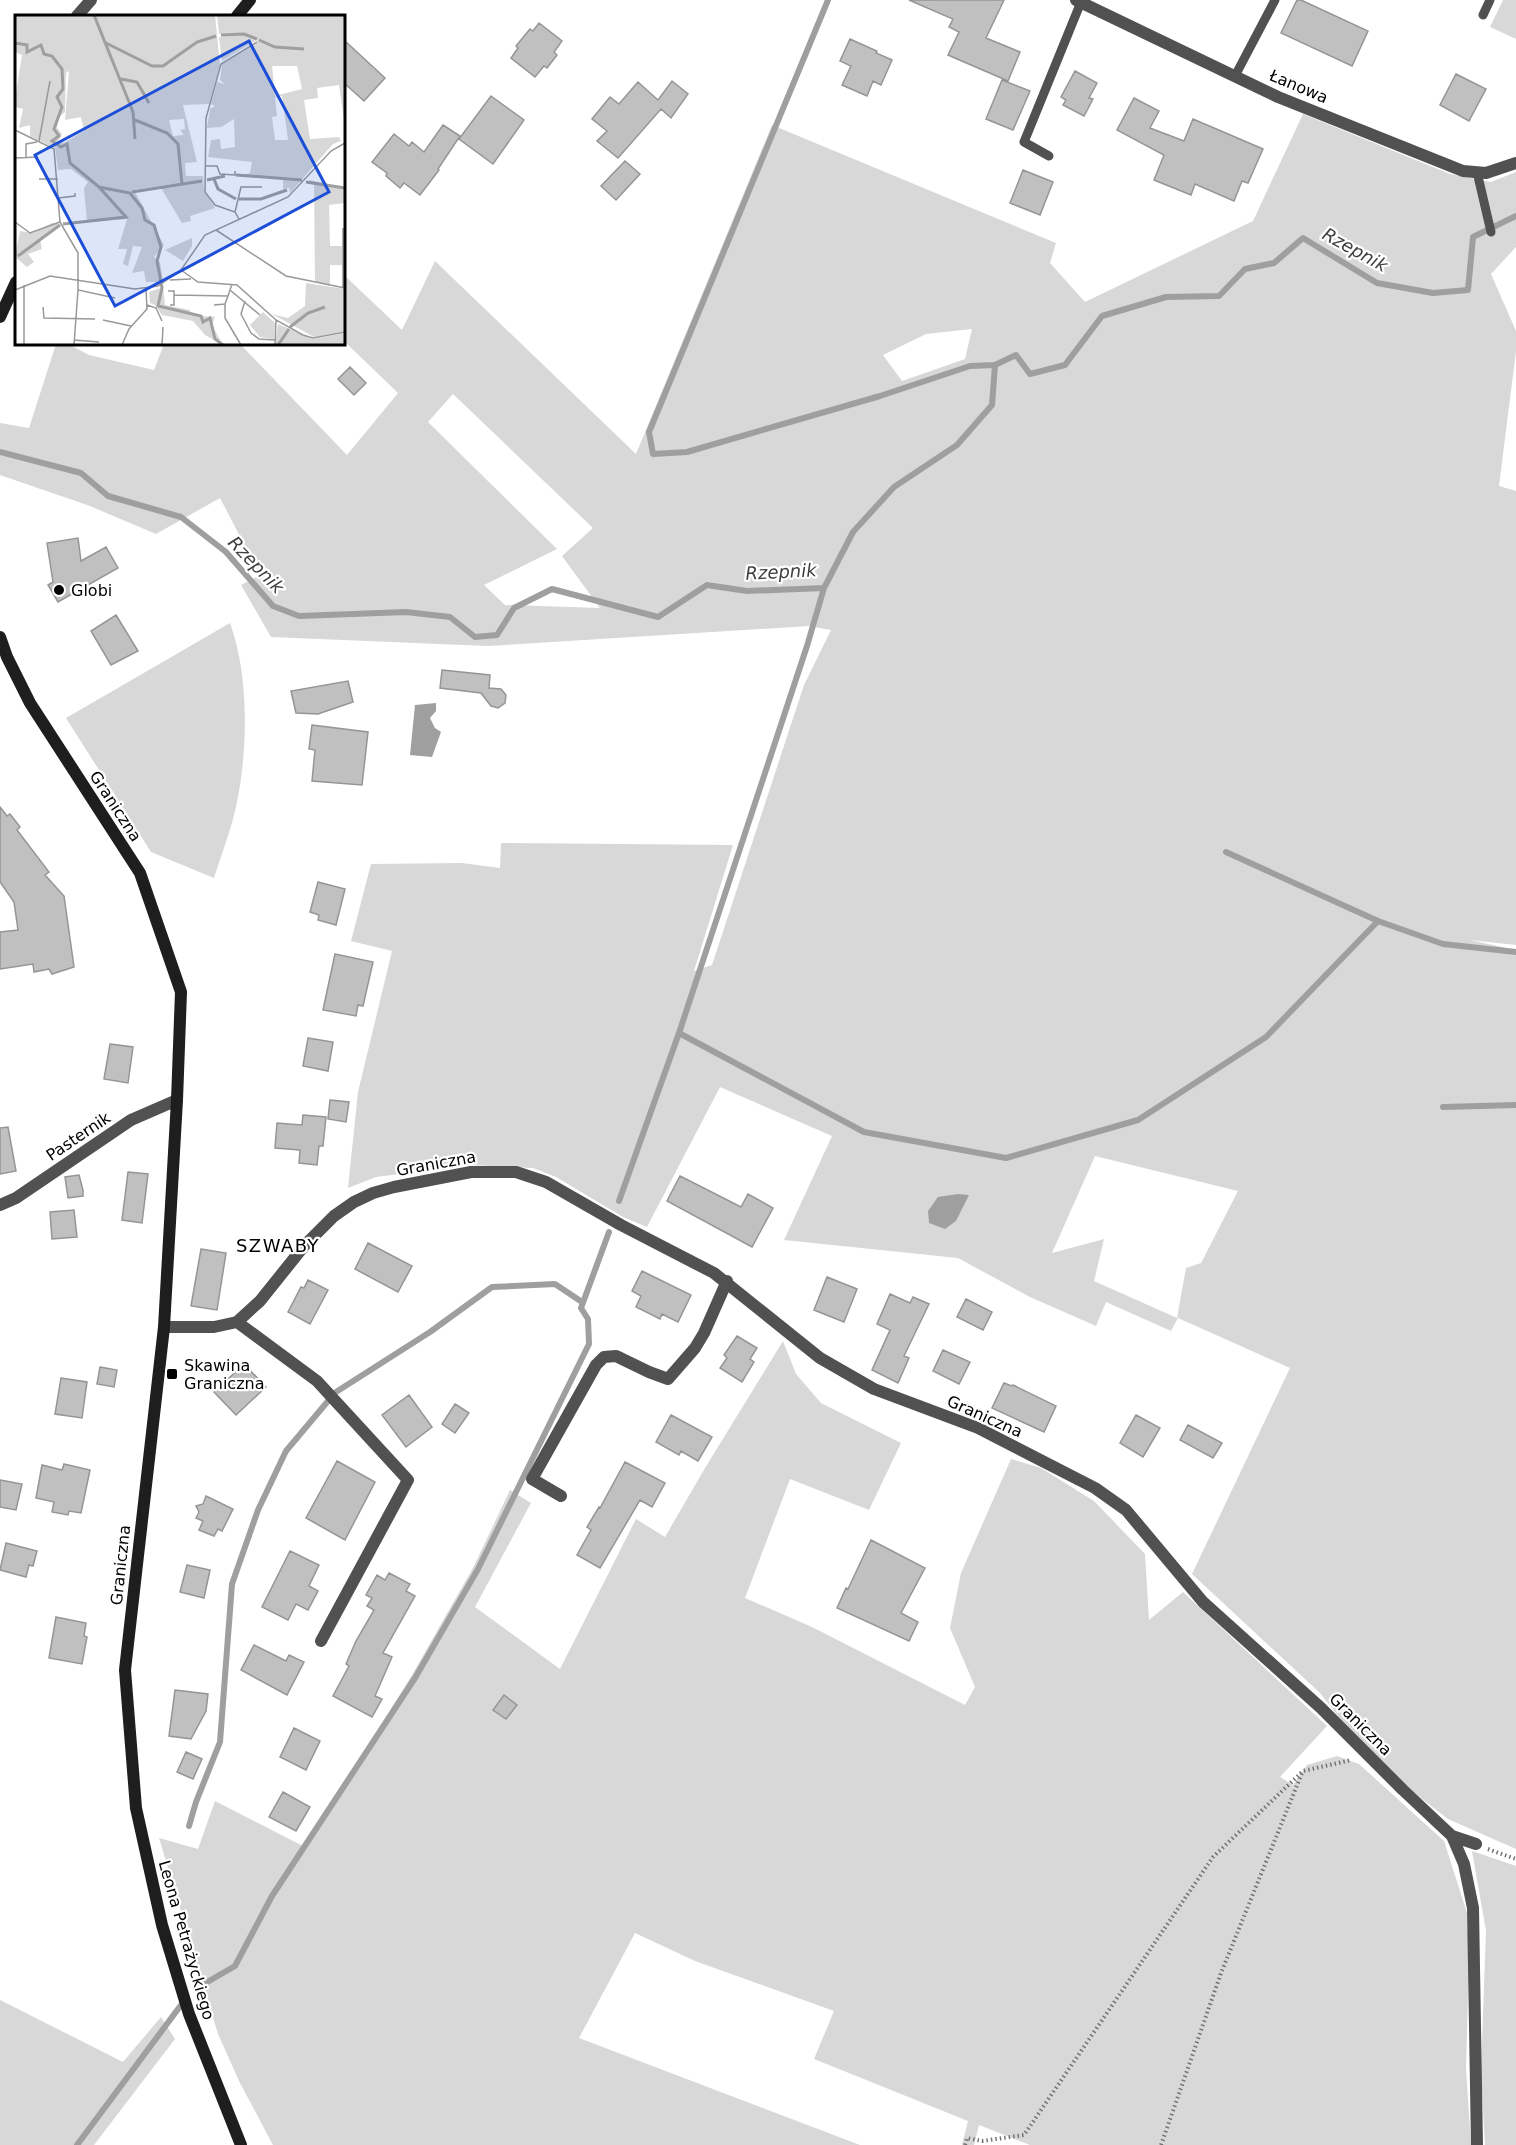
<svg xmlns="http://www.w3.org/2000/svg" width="1516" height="2145" font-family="'DejaVu Sans',sans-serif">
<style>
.green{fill:#d8d8d8;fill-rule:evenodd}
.water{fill:#9f9f9f}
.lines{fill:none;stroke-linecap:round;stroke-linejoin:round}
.stream{stroke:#9f9f9f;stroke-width:6}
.building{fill:#c0c0c0;stroke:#959595;stroke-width:1.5}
.path{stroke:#737373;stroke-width:4;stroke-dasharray:1.5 3;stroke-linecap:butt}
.lane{stroke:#515151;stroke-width:9}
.street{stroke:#515151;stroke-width:12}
.secondary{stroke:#1e1e1e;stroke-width:12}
.poi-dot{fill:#000;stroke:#fff;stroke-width:2}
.labels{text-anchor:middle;stroke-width:4.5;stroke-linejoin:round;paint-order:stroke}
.street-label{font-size:16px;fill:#000;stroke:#fff}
.poi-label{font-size:16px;fill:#000;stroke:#fff;text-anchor:start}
.water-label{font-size:18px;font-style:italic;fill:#404040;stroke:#fff}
.neighbourhood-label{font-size:18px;letter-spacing:1.5px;fill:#000;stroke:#fff}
.inset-river{fill:none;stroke:#9f9f9f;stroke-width:3}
.inset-road{fill:none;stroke:#999;stroke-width:1.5}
.view{fill:#1d4ed8;fill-opacity:0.15;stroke:#1d4ed8;stroke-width:3}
.inset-edge{fill:none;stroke:#000;stroke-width:3}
</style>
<rect width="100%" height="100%" fill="#fff"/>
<path class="green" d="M1503,0H1516V39L1490,27Z
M1303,114L1450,174L1491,182L1516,172V247L1491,274L1516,331V351L1499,486L1516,491V945L1470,940L1516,950V1849L1448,1819L1408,1788L1345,1725L1320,1693L1192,1574L1290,1368L1178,1318L1171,1331L1106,1302L1096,1326L1030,1297L958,1258L784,1240L832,1136L720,1087L647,1227L623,1217L556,1177L533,1168L471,1165L376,1177L348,1188L358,1092L392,951L351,941L371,864L462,863L500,868L501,843L733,845L694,971L712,965L804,685L831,630L809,626L488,646L271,637L241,585L260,575L220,498L156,534L90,506L0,475V423L29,428L56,344H68L89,355L154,370L164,344H240L347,455L398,393L344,341V275L402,330L435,261L636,454L772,125L1056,243L1050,263L1085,302L1253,221ZM972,329L965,359L902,381L883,355L926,334ZM453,394L593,528L562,556L600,608L505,605L484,585L557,549L428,422ZM1095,1156L1238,1191L1201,1263L1186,1268L1177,1318L1094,1281L1104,1239L1052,1253Z
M230,623C249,675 248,748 237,802C232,827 222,853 214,878L151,852L66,718Z
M783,1341L796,1374L821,1403L901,1443L869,1510L790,1479L745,1598L812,1627L965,1705L975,1687L950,1628L961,1573L1011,1459L1041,1468L1094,1501L1145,1554L1149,1620L1183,1592L1327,1726L1280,1777L1293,1785L1307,1765L1337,1756L1359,1764L1444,1841L1467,1913L1469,1957L1466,2068L1471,2145H1030L979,2125L974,2145H962L968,2121L814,2059L834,2011L695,1961L635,1933L579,2038L860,2145H273L239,2081L218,2034L159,1838L198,1849L215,1801L305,1847L412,1675L474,1566L510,1490L531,1503L475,1607L560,1669L636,1519L665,1537L705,1468Z
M1472,1851L1516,1866V2145H1485L1481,2071L1486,1931Z
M0,2000L123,2062L161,2017L175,2039L94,2145H0Z"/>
<path class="water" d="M436,703V711L430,718L435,728L441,732L432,757L410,755L415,705Z
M958,1194L969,1195L956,1221L945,1229L929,1223L928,1211L938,1197Z"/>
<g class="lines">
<path class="stream" d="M828,0L649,432L653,454L687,452L880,396L970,366L995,365
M0,452L81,473L108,496L181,517L226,552L273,606L299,616L406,612L450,617L475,637L497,635L514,608L552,589L658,617L707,585L747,591L824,588L853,532L894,487L957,445L992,405L995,365L1016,355L1030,374L1065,365L1102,316L1166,297L1219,296L1245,269L1274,263L1303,238L1377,283L1433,293L1468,290L1473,237L1516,216
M1226,852L1378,921L1443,944L1516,952
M679,1033L864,1132L1006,1158L1138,1120L1266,1037L1378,921
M1443,1107L1516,1105
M619,1201L679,1033L807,646L824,588
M336,1392L430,1332L492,1287L555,1284L582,1302
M189,1826L196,1802L220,1742L232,1584L258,1510L286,1451L328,1401
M197,1988L235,1966L272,1896L415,1678L478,1569L589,1344L588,1319L581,1308L609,1232
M77,2145L181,2005"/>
</g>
<path class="building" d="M909,0H1004L986,38L1020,52L1008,81L948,55L959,32L949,27L953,19Z
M1297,0H1301L1368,31L1352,66L1281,33Z
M539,23L562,41L554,52L557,55L547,68L544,66L535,77L511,58L518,48L516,46L530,29L533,31Z
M850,39L877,51L876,53L892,60L881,85L873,81L867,96L842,85L851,66L840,61Z
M344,40L385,78L364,101L344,83Z
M1075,71L1097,83L1089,98L1093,99L1084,116L1063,105L1066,100L1061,97Z
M1456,74L1486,89L1469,121L1440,105Z
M1002,80L1030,91L1013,130L986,119Z
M672,81L688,94L671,118L661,109L618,158L597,141L607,131L592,119L610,97L619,104L638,82L658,100Z
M491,96L524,120L493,164L459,139Z
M1134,98L1159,111L1150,128L1184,141L1193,119L1263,149L1248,183L1242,181L1234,201L1195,184L1191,195L1154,180L1164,155L1117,130Z
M443,125L460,136L438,169L439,170L420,195L404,183L400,188L386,176L387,173L372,162L394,134L409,146L412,142L424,152Z
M625,161L640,174L616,200L601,186Z
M1023,170L1053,182L1040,215L1010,203Z
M350,367L366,383L354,395L338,379Z
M78,538L81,561L106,547L118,568L58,602L48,585L53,582L47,543Z
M116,615L138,651L111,665L91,631Z
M442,670L490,675L489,688L501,689L506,695L505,703L498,708L491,706L481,693L440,688Z
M348,681L353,702L318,714L296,713L291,691Z
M312,725L368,732L362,785L312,781L315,750L309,749Z
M0,807L7,816L10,814L20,827L17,830L49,872L45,875L64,896L74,967L52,974L49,969L34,972L33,964L0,969V932L18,930L14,902L0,882Z
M318,882L345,889L336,925L318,920L319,915L310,912Z
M335,954L373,962L363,1006L358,1005L356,1016L323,1010Z
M308,1038L333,1042L328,1071L303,1066Z
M110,1044L133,1047L128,1083L104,1079Z
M330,1100L349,1102L346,1122L328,1119Z
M303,1115L326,1117L323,1146H319L317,1165L299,1163L300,1150L275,1148L277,1123L302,1125Z
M8,1127L16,1171L0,1174V1128Z
M128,1172L148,1174L142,1223L122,1220Z
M79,1175L83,1190V1196L68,1198L65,1177Z
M680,1176L741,1207L748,1194L773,1208L752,1247L667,1201Z
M74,1210L77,1237L52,1239L50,1212Z
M368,1243L412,1266L398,1292L355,1269Z
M201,1249L226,1253L217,1310L191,1306Z
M642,1271L691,1295L678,1322L662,1314L660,1319L636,1307L641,1296L632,1291Z
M827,1277L857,1289L844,1322L814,1310Z
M308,1280L328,1290L310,1324L288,1312L301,1287L304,1288Z
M890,1294L910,1303L913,1297L929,1304L904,1356L909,1358L898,1383L872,1370L890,1330L877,1324Z
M966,1299L992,1312L983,1330L957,1317Z
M737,1336L757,1348L750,1359L754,1362L742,1382L720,1368L727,1358L724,1355Z
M943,1350L970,1362L959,1384L933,1371Z
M244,1364L266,1387L236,1415L214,1392Z
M100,1367L117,1370L114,1387L97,1384Z
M61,1378L87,1382L82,1418L55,1414Z
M1004,1383L1012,1386L1013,1385L1056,1406L1044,1432L992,1408Z
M409,1395L432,1427L406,1447L382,1415Z
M455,1404L469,1413L455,1433L442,1424Z
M671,1415L712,1437L698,1461L681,1451L679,1455L656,1442Z
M1136,1415L1160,1428L1143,1457L1120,1443Z
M1188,1425L1222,1443L1213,1458L1180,1440Z
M337,1461L375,1482L345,1540L306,1518Z
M625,1462L665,1483L652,1507L640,1500L600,1568L577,1555L591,1530L587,1527L599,1507L600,1508Z
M64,1464L90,1470L81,1513L69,1511L68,1515L52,1512L54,1502L36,1498L42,1465L62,1470Z
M0,1480L22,1484L16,1510L0,1507Z
M206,1496L233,1509L222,1531L218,1529L214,1536L199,1530L203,1521L196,1518L199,1512L196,1506L203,1504Z
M871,1540L925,1568L901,1613L918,1622L909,1641L837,1608L846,1588L848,1589Z
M6,1543L37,1551L33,1566L29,1565L26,1577L0,1570Z
M290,1551L319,1565L309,1586L318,1591L308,1610L296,1604L288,1620L262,1607Z
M187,1565L210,1570L204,1598L180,1592Z
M389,1573L410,1584L406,1591L415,1596L383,1653L392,1657L375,1696L382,1699L372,1717L333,1696L349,1666L346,1664L356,1641L374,1610L367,1606L372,1598L366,1595L377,1575L385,1580Z
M56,1617L86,1623L84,1636L87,1637L82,1664L49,1658Z
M254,1645L286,1661L289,1655L304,1662L287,1695L241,1670Z
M175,1690L208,1694L206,1711L191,1739L169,1736Z
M504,1695L517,1705L506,1719L493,1710Z
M294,1728L320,1741L306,1770L280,1757Z
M186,1752L202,1759L193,1779L177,1772Z
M283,1792L310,1807L296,1831L269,1817Z"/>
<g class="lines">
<path class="path" d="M1488,1849L1516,1859
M965,2145L967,2138L982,2141L1024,2135L1213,1857L1303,1771L1351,1760
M1161,2145L1221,1973L1302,1773"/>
<path class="lane" d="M1483,15L1490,0
M1235,76L1275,0
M1049,156L1024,142L1081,2
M1477,172L1491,232"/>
<path class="street" d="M1076,0L1278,97L1463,171L1486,173L1516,163
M77,16L91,0
M0,1205L16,1198L131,1120L177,1100
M237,1322L317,1381L408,1480L321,1641
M164,1327H214L237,1322L260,1301L304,1246L334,1216L354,1202L373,1193L394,1187L471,1172H516L546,1182L621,1225L714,1273L820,1358L874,1389L978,1428L1095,1488L1126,1510L1203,1602L1321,1708L1403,1790L1452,1836L1464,1864L1473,1908L1477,2145
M561,1496L532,1479L596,1365L604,1357L616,1356L649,1372L668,1379L695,1348L704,1333L727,1281
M1452,1836L1476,1844"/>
<path class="secondary" d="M237,16L250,0
M0,317L16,282
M0,637L7,657L30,703L140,873L181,992L177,1100L164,1327L125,1670L136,1808L162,1925L189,2014L241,2145"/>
</g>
<g class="poi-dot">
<circle cx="59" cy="590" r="6"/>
<rect x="166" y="1368" width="12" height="12" rx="3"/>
</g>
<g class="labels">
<g class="street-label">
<text transform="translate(1299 86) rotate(23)" y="6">Łanowa</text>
<text transform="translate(116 806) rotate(57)" y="6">Graniczna</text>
<text transform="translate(78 1136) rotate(-34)" y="6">Pasternik</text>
<text transform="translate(436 1163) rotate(-10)" y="6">Graniczna</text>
<text transform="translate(985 1416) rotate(24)" y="6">Graniczna</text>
<text transform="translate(120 1565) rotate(-84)" y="6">Graniczna</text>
<text transform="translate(1361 1724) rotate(45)" y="6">Graniczna</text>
<text transform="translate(187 1940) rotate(74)" y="6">Leona Petrażyckiego</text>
</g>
<g class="poi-label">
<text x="71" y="596">Globi</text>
<text x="184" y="1371">Skawina<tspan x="184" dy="18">Graniczna</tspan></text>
</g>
<g class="water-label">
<text transform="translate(1355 250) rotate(29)" y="6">Rzepnik</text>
<text transform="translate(256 565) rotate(46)" y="6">Rzepnik</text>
<text transform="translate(781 572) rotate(-3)" y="6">Rzepnik</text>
</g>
<g class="neighbourhood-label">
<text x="278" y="1252">SZWABY</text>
</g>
</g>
<g transform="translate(15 15)">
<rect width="330" height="330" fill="#fff"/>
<path d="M0,0H200L205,50L194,89L168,90L182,147L170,148L171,161H188L189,176L200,193L175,201L176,206L167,208L146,173L159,169L119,175L149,230L139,242L145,247L148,267H131L129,256L117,258L127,232L118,231L113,251L108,249L112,234H103L112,204L72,207L69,173L73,167L56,154L43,155L40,133L15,121V110L4,113L8,94L0,92V84L7,40L0,37ZM54,56L50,105L66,102L69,116L49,128L43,126L47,119L42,113L43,103L50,97L51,58ZM169,104L170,114L165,115L169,120L158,121L154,105ZM202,0H330V111L324,70L302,73L303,83L289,85L295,124L324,122L326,126L318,129L275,178L274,173L268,174V163L222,161L235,158L237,147L193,142L196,125L205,124L206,134L220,132L219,104L206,112L192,113L195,94L200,91L196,89L202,67L210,69L205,65L207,49L243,26L227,18L204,19ZM257,51H282L287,74L260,81ZM267,81L273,125H260L257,102L262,101L260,82ZM227,19L242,25L207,46L204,22ZM294,165L330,172V188L314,190L315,231H327V250H315V271L300,267L299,170ZM37,208L44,209L25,224L27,234L13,239L19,247L12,252L0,242L5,216L17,218ZM177,223V231L168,246L150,235ZM291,268L330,274V316L299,322L257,299L273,303L290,291ZM148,272L150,290L175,295L176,300L200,302L197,310L208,330L190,320L178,306L147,300L140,290L135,288L134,277ZM248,297L260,308L259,324L245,322L235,310ZM263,309L298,324L330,318V330H260Z" fill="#d8d8d8" fill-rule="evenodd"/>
<path class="inset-river" d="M79,0L118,97L120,124M206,20L229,19L242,24M244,25L260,32L289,34M0,28L12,30V37L26,30L29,39L37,41L47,54L48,74L42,82L47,92L39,114L44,121L37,126L46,132L52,129L55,148L84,172L115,178L127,193L130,205L139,210L146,232L142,246L147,273L143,291L186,301L188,307L195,303L200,324L208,330M91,28L137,51H148L182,27L201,21M106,64L122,67L134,88M120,105L152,118L163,129L167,169M221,160L287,165M199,164L203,174L221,184M192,165L210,161M291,167L330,173M117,177L187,166M224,184H246L272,175M48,209L111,202L84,172M3,241L45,210M275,312L293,298L310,292M263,330L274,314"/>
<path class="inset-road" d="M0,115L39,134L45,207M24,126L35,66M0,143L23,142M11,143V129L22,127M190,151H202L205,159L220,160V156M24,164H43M43,183L60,181V178M220,197L226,172H247M224,204L220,197L200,190L190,177L191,103L206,49L242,27M0,207L15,218L45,207L63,238V275L100,283M328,213V273M201,215L271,261L330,273M166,255L183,267L222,270L261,305L288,320L298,323L330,317M155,265L176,264M0,275L35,261L120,274L143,271L166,255L190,220L273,182L316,136L330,128M215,275L245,300M153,276H159V290H155M159,280L213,281L217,269M230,286L226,299L236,318L244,324L260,325M210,289V303L226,330M132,290L141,293L147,306M199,290L210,289L213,281M28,292L29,303L80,304M88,305L116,311M59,325L84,327M9,330V270M59,330L63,275M107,330L114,314L132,294L131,274M147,330L148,312M260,330L261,305"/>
<path class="view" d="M234,26L314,177L100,291L20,140Z"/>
<rect width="330" height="330" class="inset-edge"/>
</g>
</svg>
